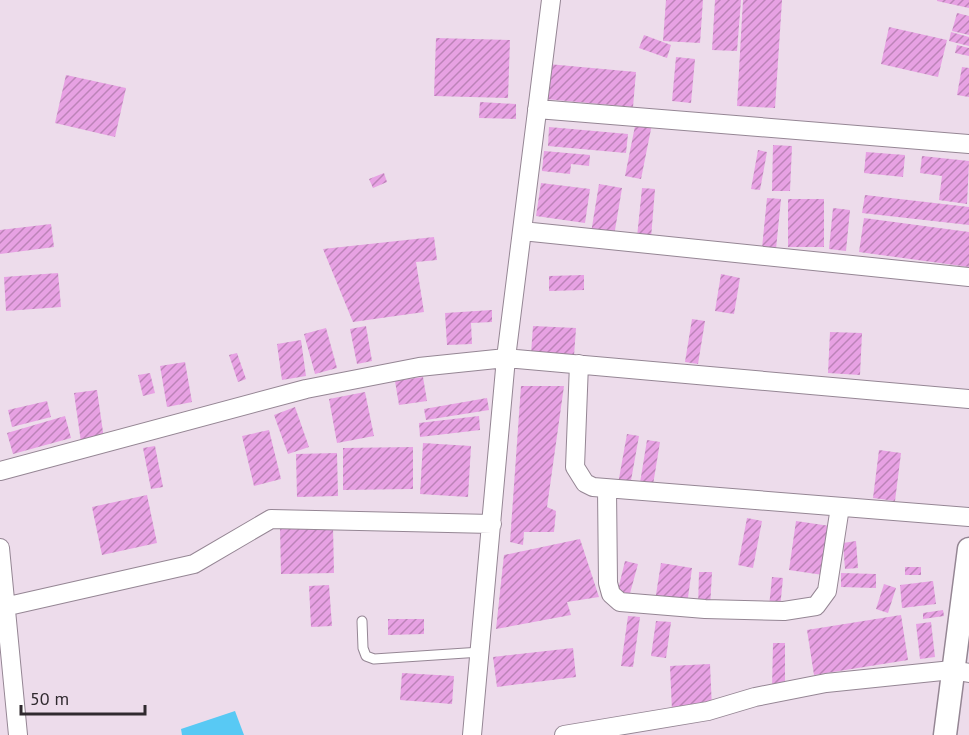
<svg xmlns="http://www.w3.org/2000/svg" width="969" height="735" font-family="'PT Sans',sans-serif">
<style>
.water{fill:#58c9f4}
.building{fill:url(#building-hatch)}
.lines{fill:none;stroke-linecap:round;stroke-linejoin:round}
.service-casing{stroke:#958694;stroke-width:11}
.minor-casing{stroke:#958694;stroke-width:20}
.tertiary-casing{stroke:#958694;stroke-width:25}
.service{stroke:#fff;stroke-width:9}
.minor{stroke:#fff;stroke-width:18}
.tertiary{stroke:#fff;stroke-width:22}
</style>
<defs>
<pattern id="building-hatch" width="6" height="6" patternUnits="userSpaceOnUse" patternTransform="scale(1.5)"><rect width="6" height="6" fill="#e7a1e3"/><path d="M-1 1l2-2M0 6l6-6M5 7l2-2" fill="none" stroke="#bc83b8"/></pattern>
</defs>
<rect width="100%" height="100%" fill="#eddceb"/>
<path class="water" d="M235,711L244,735H182L181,729Z"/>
<path class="building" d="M666,0H703L700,43L663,41Z
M715,0H741L737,51L712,50Z
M743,0H782L775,108L737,106Z
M937,0H969V8L937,1Z
M957,13L969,16V35L952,31Z
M889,27L947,40L938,77L881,64Z
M951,32L969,37V46L949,41Z
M644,35L671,45L667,58L639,48Z
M436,38L510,40L508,98L434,96Z
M957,45L969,48V56L955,53Z
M676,57L695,59L691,103L672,101Z
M548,64L636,72L633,107L545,99Z
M962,67L969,68V97L957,95Z
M66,75L126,88L115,137L55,123Z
M480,102L516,104V119L479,118Z
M636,121L652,124L641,179L625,176Z
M549,127L628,134L626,153L548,146Z
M773,145L792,146L790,191H772Z
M758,150L767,152L760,190L751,189Z
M544,151L590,155L589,166L571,164L570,174L542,171Z
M866,152L905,155L903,177L864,173Z
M922,156L969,161L967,204L939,200L942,176L920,173Z
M384,173L387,182L373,188L369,179Z
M541,183L590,189L585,223L536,216Z
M599,184L622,188L614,236L591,233Z
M642,188L655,189L651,238L637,237Z
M865,195L969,207V225L862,213Z
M767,198L781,199L776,249L762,248Z
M788,199H824V247H788Z
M833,208L850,210L846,251L829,249Z
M864,218L969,232V267L859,252Z
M51,224L54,247L0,254V230Z
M434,237L437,260L416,262L424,312L353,322L323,249Z
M58,273L61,307L6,311L4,277Z
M721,274L740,278L734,314L715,311Z
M584,275V290L549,291V276Z
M492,310V322L471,323L472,344L447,345L445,313Z
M692,319L705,321L698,364L685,362Z
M366,326L372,361L357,364L350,329Z
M533,326L576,328L574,356L531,354Z
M326,328L337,368L315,374L304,334Z
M830,332L862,333L860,375L828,373Z
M301,340L306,376L282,380L277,344Z
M237,353L246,379L238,382L229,355Z
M185,362L192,402L167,407L160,366Z
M150,373L155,393L143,396L138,375Z
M423,377L427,401L399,405L395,381Z
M521,386H564L547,507L556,511L554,532H524L523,545L510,542Z
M97,390L104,439L81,442L74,393Z
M365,392L374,436L337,443L329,399Z
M487,398L489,410L426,420L424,409Z
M47,401L51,417L12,427L8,410Z
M295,407L309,447L288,454L274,415Z
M65,416L71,438L13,454L7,433Z
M479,416L480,430L420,437L419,423Z
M269,430L281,479L254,486L242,436Z
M627,434L639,436L630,486L618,484Z
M647,440L660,442L652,491L639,489Z
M423,443L471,446L468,497L420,494Z
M155,446L163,487L151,489L143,448Z
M413,447V489L343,490V448Z
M879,450L901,453L895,501L873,498Z
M337,453L338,496L297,497L296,454Z
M147,495L157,543L102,555L92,507Z
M747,518L762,521L753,568L738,565Z
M796,521L830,526L823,575L789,570Z
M333,527L334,573L281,574L280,528Z
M580,539L599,597L567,602L571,615L496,629L504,555Z
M856,541L858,568L845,569L843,543Z
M625,561L638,564L629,597L617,594Z
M661,563L692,568L687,605L655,601Z
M905,567H921V575H905Z
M699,572H712L710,608H698Z
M841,573L876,574V588L841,587Z
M772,577L783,578L780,608L769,607Z
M933,581L936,604L902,608L900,585Z
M884,584L896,588L888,613L876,609Z
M329,585L332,626L311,627L309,586Z
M943,610L944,616L923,619V613Z
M901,615L908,660L814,675L807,630Z
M628,616L640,617L633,667L621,666Z
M388,619H424V634L388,635Z
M656,621L671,622L666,658L651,656Z
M931,622L935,657L920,659L916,624Z
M773,643H785V690H772Z
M573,648L576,677L497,687L493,657Z
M710,664L712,709L672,711L670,666Z
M402,673L454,676L452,704L400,700Z"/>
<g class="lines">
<defs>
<path id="service" d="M362,621L363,648L366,656L374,659L481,652"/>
<path id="minor" d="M537,109L969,144
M522,231L969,277
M579,364L575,467L585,483L593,487L969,517
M0,471L306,389L419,367L506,358L969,399
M607,489L608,583L611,594L620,602L705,609L784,611L816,606L827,591L840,507
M0,548L18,735
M4,607L194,564L271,519L492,524
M472,735L506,358L551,0
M564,735L708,711L755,697L826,683L952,670L969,673"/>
<path id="tertiary" d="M945,735L969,549"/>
</defs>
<use href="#service" class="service-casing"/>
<use href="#minor" class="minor-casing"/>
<use href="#tertiary" class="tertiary-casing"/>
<use href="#service" class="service"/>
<use href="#minor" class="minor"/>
<use href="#tertiary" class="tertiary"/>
</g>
<path d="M21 705v9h124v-9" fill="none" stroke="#302a2f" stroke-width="3"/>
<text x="30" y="705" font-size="18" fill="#302a2f" stroke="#eddceb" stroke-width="4.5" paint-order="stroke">50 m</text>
</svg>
